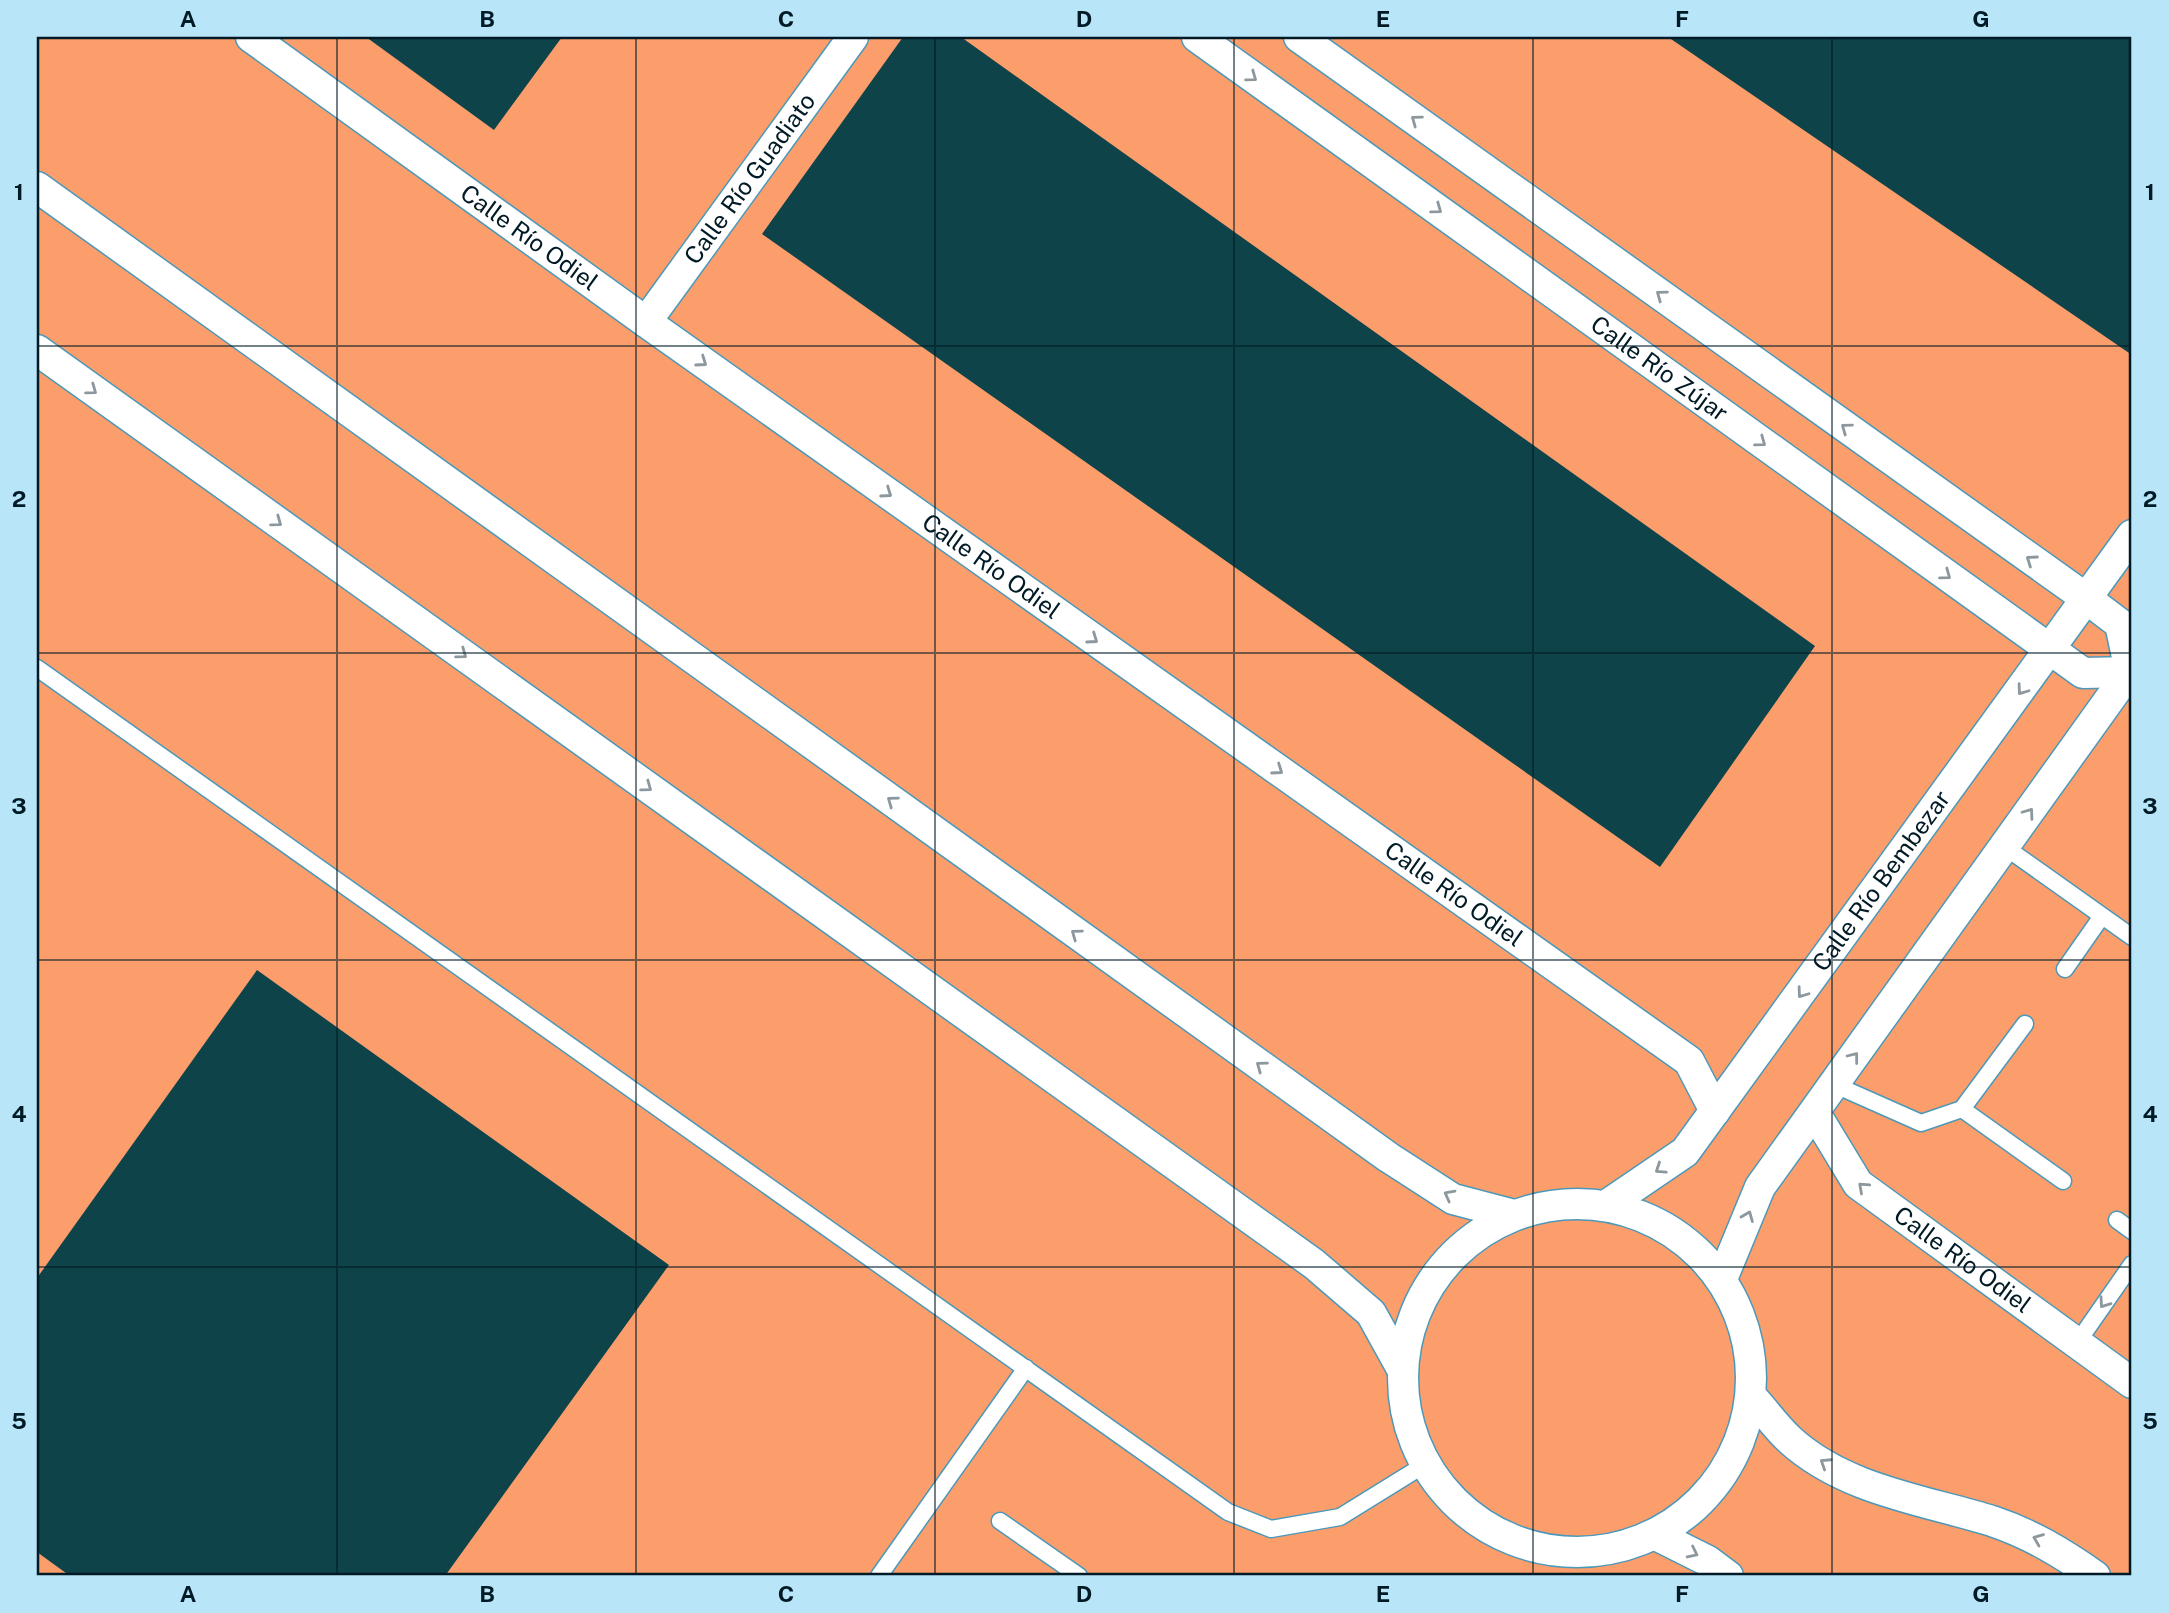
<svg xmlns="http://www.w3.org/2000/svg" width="2169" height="1613" font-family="'Public Sans',sans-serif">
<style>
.green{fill:#fc9e6c}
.building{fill:#0f434a}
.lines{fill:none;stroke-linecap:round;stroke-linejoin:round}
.lane-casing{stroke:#4c98b8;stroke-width:19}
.street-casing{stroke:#4c98b8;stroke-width:33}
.lane{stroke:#fff;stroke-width:16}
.street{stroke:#fff;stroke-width:30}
.oneway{stroke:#8c989d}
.grid{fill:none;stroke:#001a26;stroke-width:2;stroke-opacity:0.55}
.labels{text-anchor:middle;stroke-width:7;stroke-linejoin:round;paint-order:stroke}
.street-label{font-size:24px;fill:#001a26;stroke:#b9e5f9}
.neatline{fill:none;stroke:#001a26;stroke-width:2.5}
.grid-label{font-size:23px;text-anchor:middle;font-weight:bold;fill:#001a26}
</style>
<rect width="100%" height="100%" fill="#b9e5f9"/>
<path class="green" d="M37,37H2132V1576H37Z"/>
<path class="building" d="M366,37H562L494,130Z
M903,37H961L1815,646L1660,867L762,234Z
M1668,37H2132V355Z
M257,970L669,1265L445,1576H70L37,1552V1278Z"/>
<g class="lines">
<defs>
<path id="lane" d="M37,668L1228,1512L1271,1529L1340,1517L1424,1465
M2005,847L2132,937
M2065,969L2102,916
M1833,1084L1921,1123L1962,1109L2025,1024
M1962,1109L2063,1181
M2117,1220L2132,1231
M2077,1343L2132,1264
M1000,1521L1079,1576
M879,1576L1026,1368"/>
<g id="street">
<path id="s1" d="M251,37L646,322L1689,1061L1715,1111"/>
<path id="s2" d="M1197,37L2083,673L2132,672"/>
<path d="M1299,37L2087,599L2120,624L2130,671"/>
<path d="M37,187L1388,1157L1453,1199L1514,1215"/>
<path id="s3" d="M646,322L853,37"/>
<path d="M37,350L1314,1264L1371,1313L1402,1369"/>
<path id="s4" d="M1815,1113L1858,1184L2132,1383"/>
<circle cx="1577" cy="1378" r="174"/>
<path id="s5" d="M1607,1205L1685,1152L2132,535"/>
<path d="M1722,1279L1760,1187L2132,668"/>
<path d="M1751,1396C1764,1410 1776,1427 1790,1440C1845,1490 1924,1500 1992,1521C2031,1534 2062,1553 2095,1576"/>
<path d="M1656,1535L1708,1561L1728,1576"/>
</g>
</defs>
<use href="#lane" class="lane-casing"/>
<use href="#street" class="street-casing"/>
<use href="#lane" class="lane"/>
<use href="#street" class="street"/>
</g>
<defs><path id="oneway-chevron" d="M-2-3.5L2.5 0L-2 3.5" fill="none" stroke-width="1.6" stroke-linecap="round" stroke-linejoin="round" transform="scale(1.75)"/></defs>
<g class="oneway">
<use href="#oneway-chevron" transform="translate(1252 77) rotate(36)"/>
<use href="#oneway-chevron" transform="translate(1416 120) rotate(-144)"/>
<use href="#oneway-chevron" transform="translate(1437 209) rotate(36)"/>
<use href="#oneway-chevron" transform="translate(1661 295) rotate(-144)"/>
<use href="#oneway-chevron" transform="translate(702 362) rotate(35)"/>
<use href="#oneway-chevron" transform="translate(92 390) rotate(36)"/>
<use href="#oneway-chevron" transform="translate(1846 428) rotate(-144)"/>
<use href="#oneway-chevron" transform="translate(1761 442) rotate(36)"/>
<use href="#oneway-chevron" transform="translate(887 493) rotate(35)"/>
<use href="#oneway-chevron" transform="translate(277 522) rotate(36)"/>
<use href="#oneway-chevron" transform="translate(2031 560) rotate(-145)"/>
<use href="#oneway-chevron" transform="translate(1946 575) rotate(36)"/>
<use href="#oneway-chevron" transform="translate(1093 639) rotate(35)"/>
<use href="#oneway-chevron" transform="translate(462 654) rotate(36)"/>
<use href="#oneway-chevron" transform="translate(2022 690) rotate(126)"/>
<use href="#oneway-chevron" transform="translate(1278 770) rotate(35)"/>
<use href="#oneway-chevron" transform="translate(647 787) rotate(36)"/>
<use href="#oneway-chevron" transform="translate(892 801) rotate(-144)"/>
<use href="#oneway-chevron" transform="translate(2029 813) rotate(-54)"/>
<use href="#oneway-chevron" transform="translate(1076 934) rotate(-144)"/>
<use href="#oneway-chevron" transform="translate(1802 993) rotate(126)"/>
<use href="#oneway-chevron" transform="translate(1854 1057) rotate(-52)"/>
<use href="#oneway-chevron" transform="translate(1261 1066) rotate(-144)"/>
<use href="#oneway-chevron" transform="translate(1660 1169) rotate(146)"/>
<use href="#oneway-chevron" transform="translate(1863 1187) rotate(-138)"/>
<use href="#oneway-chevron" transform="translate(1449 1195) rotate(-152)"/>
<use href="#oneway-chevron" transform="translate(1748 1216) rotate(-68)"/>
<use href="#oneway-chevron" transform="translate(2104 1303) rotate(125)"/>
<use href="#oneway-chevron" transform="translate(1825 1463) rotate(-147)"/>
<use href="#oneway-chevron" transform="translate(2038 1539) rotate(-158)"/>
<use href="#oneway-chevron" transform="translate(1693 1553) rotate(26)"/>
</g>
<path class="grid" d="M337,37V1576M636,37V1576M935,37V1576M1234,37V1576M1533,37V1576M1832,37V1576M37,346H2132M37,653H2132M37,960H2132M37,1267H2132"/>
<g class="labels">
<g class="street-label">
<text dy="8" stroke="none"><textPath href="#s3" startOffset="177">Calle Río Guadiato</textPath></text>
<text dy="8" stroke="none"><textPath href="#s1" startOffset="343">Calle Río Odiel</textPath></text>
<text dy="8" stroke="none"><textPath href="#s2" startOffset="569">Calle Río Zújar</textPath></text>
<text dy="8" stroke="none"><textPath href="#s1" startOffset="910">Calle Río Odiel</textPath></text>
<text dy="8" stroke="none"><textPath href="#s5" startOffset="429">Calle Río Bembezar</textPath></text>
<text dy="8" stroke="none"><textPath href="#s1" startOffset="1477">Calle Río Odiel</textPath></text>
<text dy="8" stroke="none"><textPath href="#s4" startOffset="212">Calle Río Odiel</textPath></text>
</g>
</g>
<rect width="2169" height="1613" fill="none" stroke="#b9e5f9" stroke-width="77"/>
<rect x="38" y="38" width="2092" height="1536" class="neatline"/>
<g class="grid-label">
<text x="188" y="27">A</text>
<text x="487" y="27">B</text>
<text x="786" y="27">C</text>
<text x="1084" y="27">D</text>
<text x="1383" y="27">E</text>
<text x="1682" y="27">F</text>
<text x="1981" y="27">G</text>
<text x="19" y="200">1</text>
<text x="2150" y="200">1</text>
<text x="19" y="507">2</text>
<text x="2150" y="507">2</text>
<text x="19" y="814">3</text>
<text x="2150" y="814">3</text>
<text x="19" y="1122">4</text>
<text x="2150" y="1122">4</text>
<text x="19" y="1429">5</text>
<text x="2150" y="1429">5</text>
<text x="188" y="1602">A</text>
<text x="487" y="1602">B</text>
<text x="786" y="1602">C</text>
<text x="1084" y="1602">D</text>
<text x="1383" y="1602">E</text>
<text x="1682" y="1602">F</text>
<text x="1981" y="1602">G</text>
</g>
</svg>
